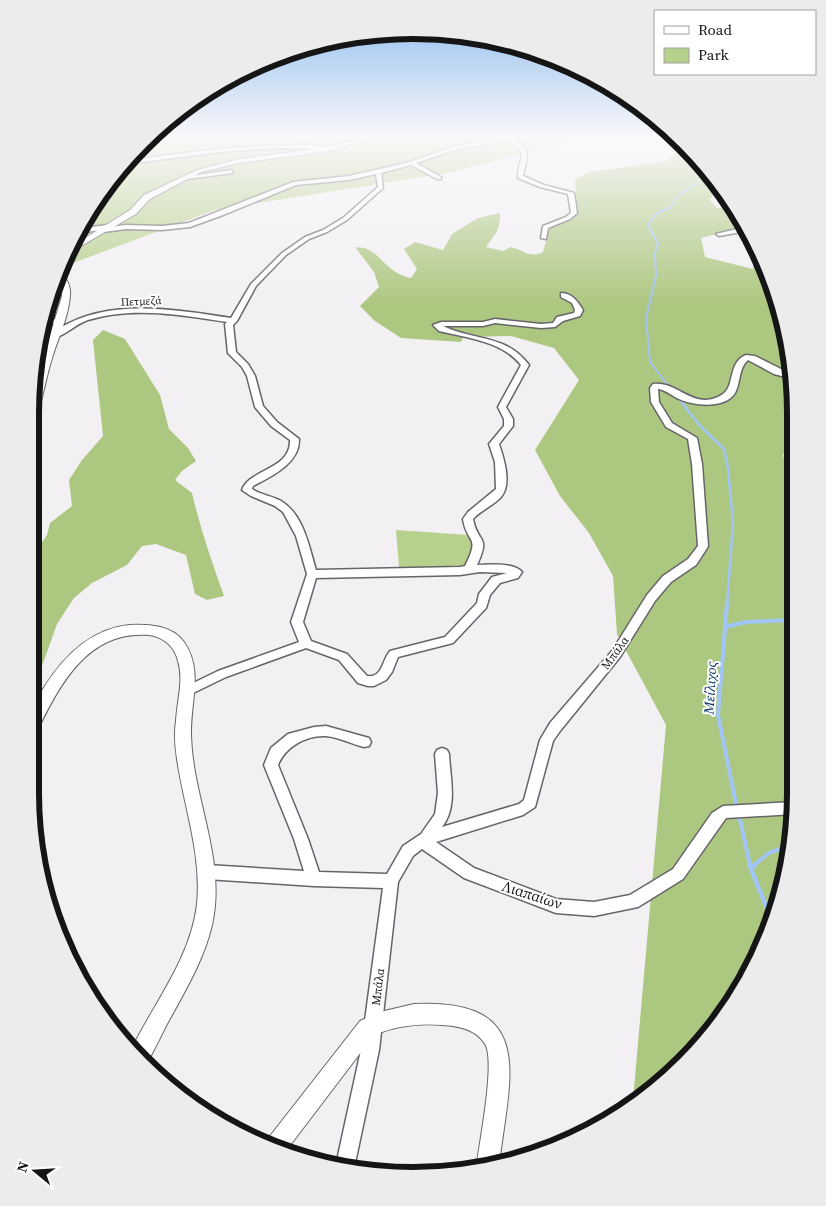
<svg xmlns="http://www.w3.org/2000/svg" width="826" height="1206" font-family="'Source Serif 4',serif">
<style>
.green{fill:#b6d18c}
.forest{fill:#acc780}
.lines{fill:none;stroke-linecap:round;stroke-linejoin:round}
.stream-far3{stroke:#a1c5f6;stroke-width:2}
.stream-far2{stroke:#a1c5f6;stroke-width:2.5}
.stream-far1{stroke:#a1c5f6;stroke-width:4}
.stream{stroke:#a1c5f6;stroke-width:4.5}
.minor-casing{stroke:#676469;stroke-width:3}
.tertiary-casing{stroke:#676469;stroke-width:2}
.minor{fill:#fff;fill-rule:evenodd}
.tertiary{fill:#fff;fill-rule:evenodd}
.labels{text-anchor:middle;stroke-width:4;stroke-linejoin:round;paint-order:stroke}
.far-street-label{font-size:11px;fill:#161516;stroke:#fff}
.street-label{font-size:12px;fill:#161516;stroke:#fff}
.water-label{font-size:14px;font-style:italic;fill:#053267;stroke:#fff}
.near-street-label{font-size:15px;fill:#161516;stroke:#fff}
.rim{fill:none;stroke:#161516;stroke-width:6}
</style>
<rect width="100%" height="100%" fill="#f3f0f4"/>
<path class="green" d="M149,136H590L447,173L215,210L65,266L81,222L142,142Z
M396,530L469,535L477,546L467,567H399Z"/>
<path class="forest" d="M688,148L719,191L714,193L710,200L717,208L730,206L745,227L701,238L705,257L753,269V255L759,252L789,339L790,444L783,455L791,483L796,793L789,868L767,940L731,1006L684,1064L633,1100L666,725L617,634L613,576L589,533L560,496L535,450L579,380L554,348L511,336L463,337L461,342L401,338L375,321L360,306L379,287L374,272L355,247C359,248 364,247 367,249C384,257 387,273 411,278L417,269L404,249L415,242L443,250L452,234L478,218L500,213C500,231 496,233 486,247L503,251L511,247C523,250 530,259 543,252L550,227L568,220L571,213L577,210L575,180L589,172L667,161L675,152Z
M103,330L125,339L160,395L169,429L188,448L196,461L182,471L175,480L192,493C200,528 212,562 224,596L207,600L195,594L186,555L156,544L142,546L127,565L92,583L74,598L57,624L32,694L34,554L47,535L50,523L72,506L69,480L82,460L103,436L93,340Z"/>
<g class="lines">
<path class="stream-far3" d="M670,388L650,362L646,318L656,276L655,253L658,244L648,225L656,214L671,207L677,196L708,176
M677,397L684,405"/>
<path class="stream-far2" d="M683,404L699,425L724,449L728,469L733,523L727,605"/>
<path class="stream-far1" d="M727,603L718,715L737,809
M725,627L746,622L793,620
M739,815L750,865
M754,865L769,853L791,845"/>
<path class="stream" d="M749,864L772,921
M751,869L756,864"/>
<defs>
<path id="minor" d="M149,136H155L141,144Z
M512,136H524L513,139C532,150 527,157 523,176L544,185L574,193L577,213L570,219L548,228L546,239L541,238L543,226L566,217L571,213L568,194L540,187L518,178C517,157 532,155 508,140L454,150L416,163L441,177V179H437L411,165L381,173L383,188L347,220L327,232L309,239L286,255L256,286L237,321L233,325L236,352L248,364L255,376L263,406L277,422L299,439C300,463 272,476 253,486L252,489C261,495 272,496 281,501C304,515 309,547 316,570L460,567L465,566C481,534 467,545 463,519L468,512L496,489L495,462L489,444L504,426V419L498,407L521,365C502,341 467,338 439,331L433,325L441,322H483L495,319L541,324L553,323L557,317L574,313L575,310L572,303L561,297V293C572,293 578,302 583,310L580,316L563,321L555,327L541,328L495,323L483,326H443C474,341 506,334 529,365L506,407L513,419V426L499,444C504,459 512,484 501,497C493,506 481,510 473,519C478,545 491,534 477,565C490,565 513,562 522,572L518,578L500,583L490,595L486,608L453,643L398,657L392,672L386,680L374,686H368L358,683L339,660L306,648L226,677L191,694L187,696L183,694L181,691L183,688L218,671L299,642L291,622L307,574L296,536L283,512L275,506L251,496L242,490C249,469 291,470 290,440L271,426L255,407L247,376L242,367L228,353L225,324L227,322C182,315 132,306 88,320C76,324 68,333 57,337L50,335C101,296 172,309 231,318L251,284L282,253L305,237L323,230L343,218L378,187L376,174L349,180L296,185L223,215L190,227L162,230L126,229L104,232L101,230L78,233V229L107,225L110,227L126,225L162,226L189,223L293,182L349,176L406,163L453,147ZM480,572L507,573L492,577L479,594L477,603L445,637L390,651C382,660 383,678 367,676L347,654L311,641L303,622L316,578L460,575Z
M308,145L337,148L334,150L282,148L230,151L125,164L128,161C188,151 247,145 308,145Z
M231,170L233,173L187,179L184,177Z
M745,227L747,231L719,236L716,234Z
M60,319H63V323L43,324L44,320Z
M746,355L755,356L789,373V378L774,374L748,360C738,369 741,382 735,393C725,409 694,406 679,399C672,396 666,390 658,389L659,402L672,423L697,438L702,464L708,546L707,548L696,565L671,582L655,601L620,657L560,731L553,741L535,807L523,815L436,842L474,868L556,899L594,902L630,895L673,869L712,813L723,806L794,802V814L726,818L683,879L638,907L594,916L556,913L464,878L422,849L413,856L398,882L379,1050L354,1168V1170L336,1165L361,1050L383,888L314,886L207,879L202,877L200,872L202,867L207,865L304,871L294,839L264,765L271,748L288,734L314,727L326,726L369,738L371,742L369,746L364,747C352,744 338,737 326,736C306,735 285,747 278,765L308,839L319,872L387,874L403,846L421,834L435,814L438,793L435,754L437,750L442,748L447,750L449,754C450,778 458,807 442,827L519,804L524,800L540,740L550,723L612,651L647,595L663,576L688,559L698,546L692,464L688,439L666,427L651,402L650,388L653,384C678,380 695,413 723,394C735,386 728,362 746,355Z"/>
<path id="tertiary" d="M372,136H384L323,152L239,163L201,172L150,199L136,214L69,253L72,246L130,210L144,195L197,170L239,159L323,148Z
M61,275C67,277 71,288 70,295C69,315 59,336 53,355C48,370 45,386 41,401L36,404L37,378L62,296L59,282Z
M129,625C148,624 172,625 184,642C203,669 191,701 191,731C191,796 227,858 212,925C204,960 184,993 167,1024C160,1038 153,1052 146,1065L132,1048C155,1002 191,957 197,904C202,855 184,807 177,759C175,746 174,733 176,721C177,701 184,680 178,661C175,647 164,637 149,635C88,630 60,684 37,731L31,732C31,725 30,716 31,709C33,702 39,695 43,689C63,657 90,629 129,625Z
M414,1004C539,998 509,1078 499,1165L487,1169H476C479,1145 496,1061 485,1044C476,1029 458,1026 442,1025C419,1023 395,1026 374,1035L285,1152L263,1145L360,1021L380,1012Z"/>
</defs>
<use href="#minor" class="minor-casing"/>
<use href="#tertiary" class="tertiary-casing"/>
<use href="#minor" class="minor"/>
<use href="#tertiary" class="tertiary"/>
</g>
<linearGradient id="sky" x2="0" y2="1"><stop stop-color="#8bbbee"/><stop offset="0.45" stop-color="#faf8fa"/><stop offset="1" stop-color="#faf8fa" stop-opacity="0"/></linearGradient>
<rect width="826" height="305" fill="url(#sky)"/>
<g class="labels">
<g class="far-street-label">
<text transform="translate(141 301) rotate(-3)" y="4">Πετμεζά</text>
</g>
<g class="street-label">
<text transform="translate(615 653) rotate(-54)" y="4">Μπάλα</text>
<text transform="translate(378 987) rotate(-83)" y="4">Μπάλα</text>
</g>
<g class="water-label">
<text transform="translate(710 688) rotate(-87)" y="5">Μείλιχος</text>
</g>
<g class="near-street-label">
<text transform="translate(532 895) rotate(18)" y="5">Λιαπαίων</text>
</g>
</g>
<path d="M0 0H826V1206H0ZM413 39H413A374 374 0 0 1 787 413V793A374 374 0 0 1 413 1167H413A374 374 0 0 1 39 793V413A374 374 0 0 1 413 39Z" fill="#ececec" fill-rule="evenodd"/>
<path class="rim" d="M413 39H413A374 374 0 0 1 787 413V793A374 374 0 0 1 413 1167H413A374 374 0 0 1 39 793V413A374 374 0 0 1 413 39Z"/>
<rect x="654" y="10" width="162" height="65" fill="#ffffff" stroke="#a2a1a2"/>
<rect x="664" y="26" width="25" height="8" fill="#ffffff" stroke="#a2a1a2"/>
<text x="698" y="35" font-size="15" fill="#161516">Road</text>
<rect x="664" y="48" width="25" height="15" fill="#b6d18c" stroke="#a2a1a2"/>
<text x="698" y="60" font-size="15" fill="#161516">Park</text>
<g transform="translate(35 1171) rotate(288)" stroke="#ffffff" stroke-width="4" paint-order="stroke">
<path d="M0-4L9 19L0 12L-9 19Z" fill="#161516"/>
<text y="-8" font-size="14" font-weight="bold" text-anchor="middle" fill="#161516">N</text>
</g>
</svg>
